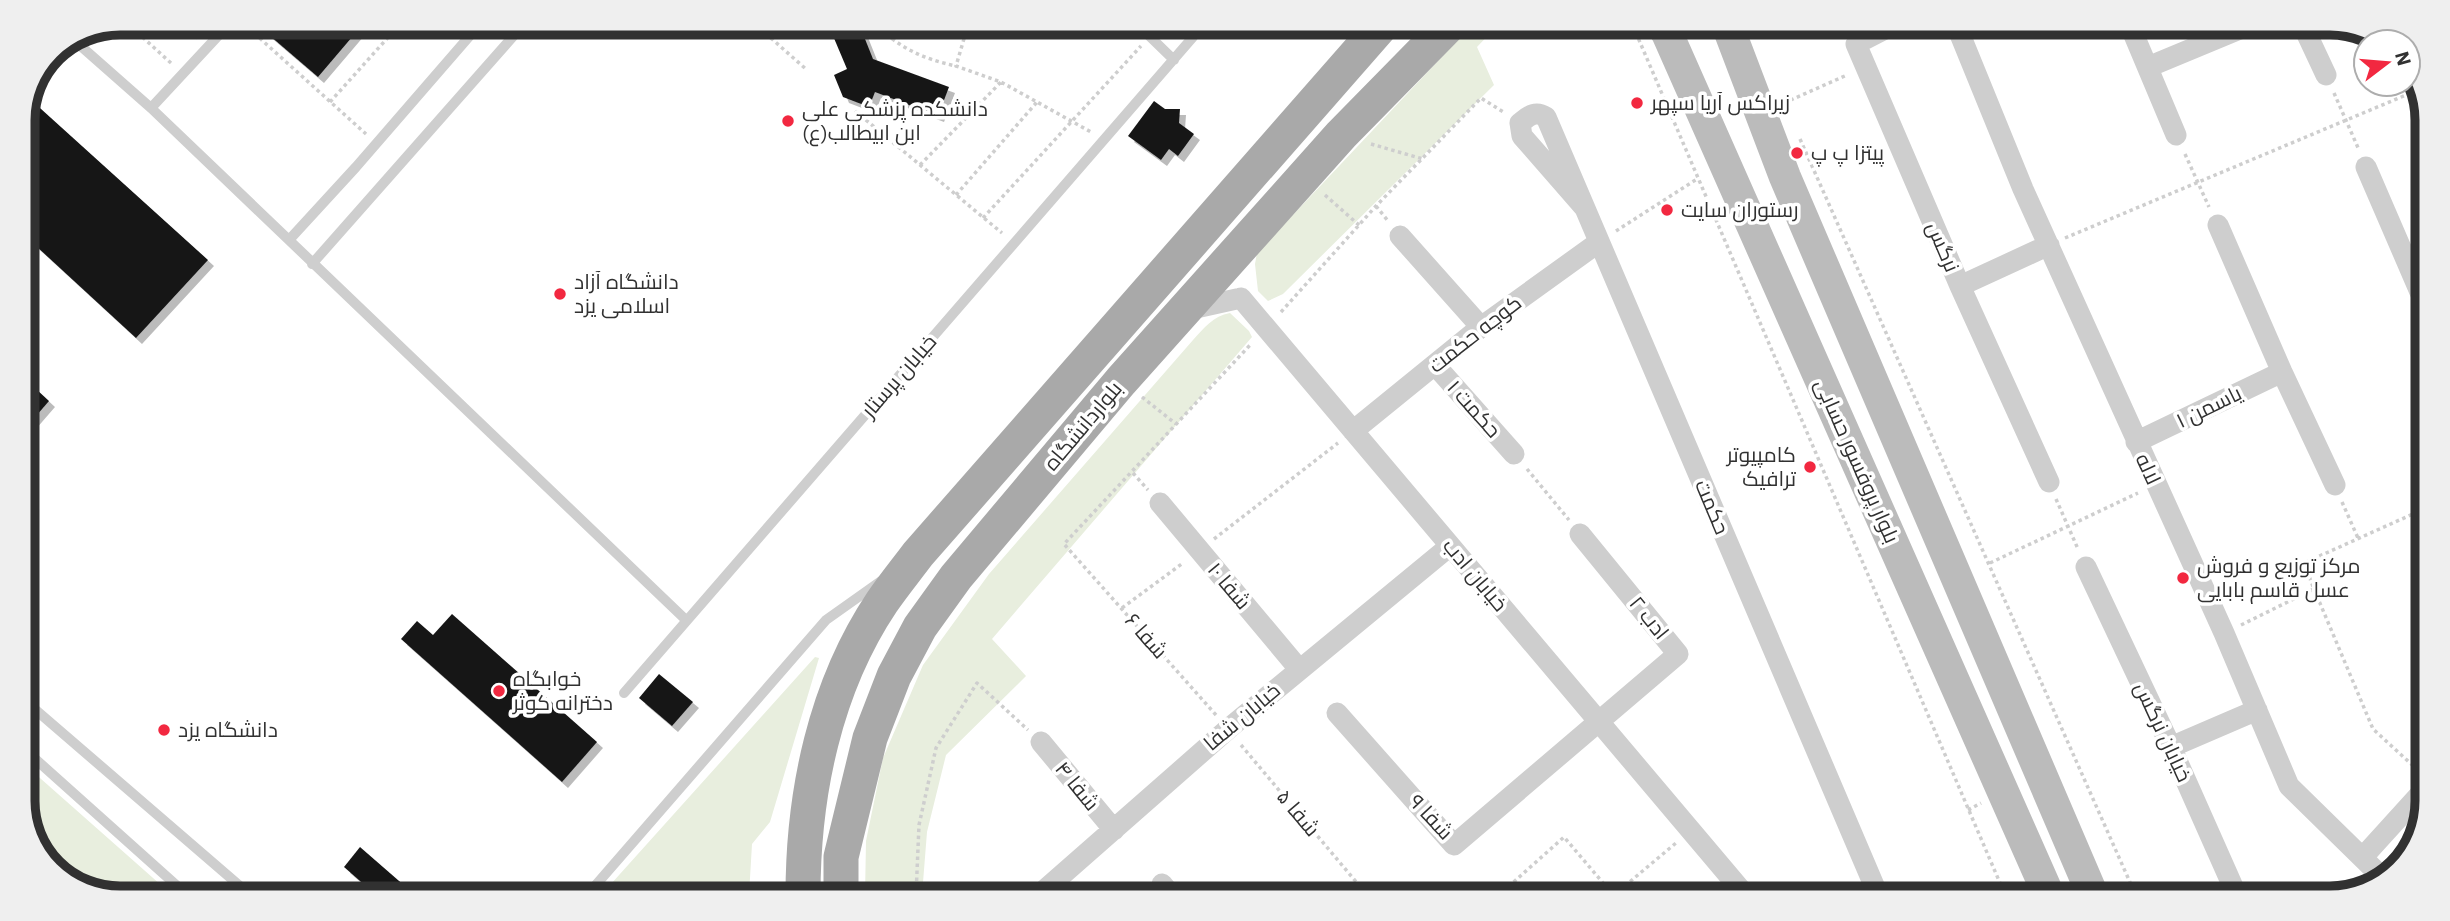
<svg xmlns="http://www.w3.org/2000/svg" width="2450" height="921" font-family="'IBM Plex Sans',Cairo,sans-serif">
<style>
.green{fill:#e8eede}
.building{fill:#181818;filter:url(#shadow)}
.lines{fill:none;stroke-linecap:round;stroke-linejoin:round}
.path{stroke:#cecece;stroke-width:3.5;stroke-dasharray:3.5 3.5;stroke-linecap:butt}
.lane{stroke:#cecece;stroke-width:10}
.street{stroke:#cecece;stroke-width:21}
.secondary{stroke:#bbb;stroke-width:32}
.primary{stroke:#a9a9a9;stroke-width:35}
.poi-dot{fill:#f22840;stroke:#fff;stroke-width:2.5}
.labels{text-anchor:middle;stroke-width:7;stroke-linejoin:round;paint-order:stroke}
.poi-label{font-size:21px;fill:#313131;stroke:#fff;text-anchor:start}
.street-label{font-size:21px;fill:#313131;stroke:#fff}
.rim{fill:none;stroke:#313131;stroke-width:9}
</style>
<defs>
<filter id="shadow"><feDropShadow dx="6" dy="6" stdDeviation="0" flood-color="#0004"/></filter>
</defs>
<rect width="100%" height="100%" fill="#fff"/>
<path class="green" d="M1471,26H1497L1477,47L1494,85L1283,294L1268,301L1258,291L1255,264L1257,253Z
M1230,313L1249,331L1252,337L992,639L1026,676L946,755L927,832L922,895H865L866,841L883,758L923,665L989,574L1193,340C1204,328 1213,316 1230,313Z
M815,657L819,658L770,822L752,844L749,895L602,894Z
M23,763L170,893H88L43,860L23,808Z"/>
<path class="building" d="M255,23H364L318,77Z
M828,24H859L873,59L949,87L938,116L875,92L869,107L843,97L834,75L847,69Z
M30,99L208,260L136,338L23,234V114Z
M1154,101L1165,109H1180L1179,123L1194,134L1178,156L1169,149L1161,160L1128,136Z
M23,377L49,401L23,431Z
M452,614L597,742L562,782L401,639L417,621L433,635Z
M659,674L693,702L672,726L639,698Z
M360,847L414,894H375L344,867Z"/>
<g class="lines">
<path class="path" d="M127,23L172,64
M182,23L198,38
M244,24L366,134
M444,24L453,31
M755,24L807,70
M876,25C900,48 923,59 956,66
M968,25L956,66L1001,82L1091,132
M1633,26L2006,897
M1756,32L1768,27
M890,39L902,25
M2334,93L2359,150
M330,102L401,23
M1784,103L1847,75
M855,111L1002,233
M1800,139L2137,898
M1371,144L1423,159
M2185,154L2209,207
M920,165L1001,82
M956,195L1037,102
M1325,195L1360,226
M1376,206L1388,221
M983,218L1141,46
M1616,231L1697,179
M2065,238L2418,90
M1281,312L1376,206L1481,98L1505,113
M1142,397L1176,424
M1527,469L1569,520
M1133,473L1148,490
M2056,499L2078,549
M2342,502L2358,538
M1214,539L1338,443
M1990,563L2138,493
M2314,589L2373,729L2421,773
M1122,608L1183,563
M2241,625L2314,589L2304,563L2424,509
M1216,715L1064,544L1252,343
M1241,745L1368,896
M1968,810L1981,803
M916,895L919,825L936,748L977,683L1028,730
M1614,895L1676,843
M1498,896L1564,837L1615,897"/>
<path class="lane" d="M1138,25L1174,60
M75,41L151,108L686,620
M151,108L230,23
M289,240L356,167L480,24
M312,264L524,24
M624,693L1193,37
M23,699L248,893
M23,748L185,893
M588,894L826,620L881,581"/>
<path class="street" d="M1889,27L1856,44L1960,286L2049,482
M1957,27L2023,189L2224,633L2289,786L2385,880
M2131,28L2176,135
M2304,28L2326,75
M2148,67L2242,28
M2366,167L2426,306
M1584,207L1522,136L1520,123C1529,116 1535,110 1546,117L1879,897
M2218,225L2282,372L2335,485
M1400,236L1481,327
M1960,286L2049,245
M1241,298L1747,897
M1187,310L1241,298
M1435,365L1514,454
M1353,431L1481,327L1599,242
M2136,442L2282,372
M1160,503L1299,669
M2086,567L2171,747L2238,898
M1337,713L1454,845L1678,654L1580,534
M1041,742L1114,830
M2171,747L2257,710
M2363,857L2422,792
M1162,884L1172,896
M1039,895L1228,729L1450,546"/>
<path class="secondary" d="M1662,26L1667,33L2050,898
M1728,27L1785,177L2094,898"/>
<path class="primary" d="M803,895C803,793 825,687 882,602C893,586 906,570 918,554L1381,26
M841,895V857L870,738L894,676L920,627L956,577L1121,381L1341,135L1448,26"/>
</g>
<g class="poi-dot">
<circle cx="1637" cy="103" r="7"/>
<circle cx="788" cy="121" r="7"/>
<circle cx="1797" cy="153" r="7"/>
<circle cx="1667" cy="210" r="7"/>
<circle cx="560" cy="294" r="7"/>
<circle cx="1810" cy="467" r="7"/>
<circle cx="2183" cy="578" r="7"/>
<circle cx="499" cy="691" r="7"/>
<circle cx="164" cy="730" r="7"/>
</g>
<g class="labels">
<g class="poi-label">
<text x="1651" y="110">زیراکس آریا سپهر</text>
<text x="802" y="116">دانشکده پزشکی علی<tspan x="802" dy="24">ابن ابیطالب(ع)</tspan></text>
<text x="1811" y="160">پیتزا پ پ</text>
<text x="1681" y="217">رستوران سایت</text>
<text x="574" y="289">دانشگاه آزاد<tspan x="574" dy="24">اسلامی یزد</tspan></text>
<text x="1796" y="462" text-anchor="end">کامپیوتر<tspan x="1796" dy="24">ترافیک</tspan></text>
<text x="2197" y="573">مرکز توزیع و فروش<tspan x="2197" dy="24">عسل قاسم بابایی</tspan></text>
<text x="513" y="686">خوابگاه<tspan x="513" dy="24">دخترانه کوثر</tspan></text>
<text x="178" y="737">دانشگاه یزد</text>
</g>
<g class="street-label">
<text transform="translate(1943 247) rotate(67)" y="7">نرگس</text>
<text transform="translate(1475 334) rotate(-38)" y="7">کوچه حکمت</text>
<text transform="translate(899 376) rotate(-49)" y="7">خیابان پرستار</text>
<text transform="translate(2209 407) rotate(-26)" y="7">یاسمن ۱</text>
<text transform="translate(1474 409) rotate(48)" y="7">حکمت ۱</text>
<text transform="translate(1083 426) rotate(-50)" y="7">بلواردانشگاه</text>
<text transform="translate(1857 461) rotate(66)" y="7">بلوار پروفسور حسابی</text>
<text transform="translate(2148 469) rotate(65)" y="7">لاله</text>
<text transform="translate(1712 507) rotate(67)" y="7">حکمت</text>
<text transform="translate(1475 575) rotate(50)" y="7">خیابان ادب</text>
<text transform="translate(1229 586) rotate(50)" y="7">شفا ۱۰</text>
<text transform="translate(1649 618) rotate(51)" y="7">ادب ۲</text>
<text transform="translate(1146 636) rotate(49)" y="7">شفا ۶</text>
<text transform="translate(1242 717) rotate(-40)" y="7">خیابان شفا</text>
<text transform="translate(2163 732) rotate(65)" y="7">خیابان نرگس</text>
<text transform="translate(1077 786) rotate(51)" y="7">شفا ۴</text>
<text transform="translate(1298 813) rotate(50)" y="7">شفا ۵</text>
<text transform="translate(1431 817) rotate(47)" y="7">شفا ۹</text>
</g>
</g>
<path d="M0 0H2450V921H0ZM120 35H2330A85 85 0 0 1 2415 120V801A85 85 0 0 1 2330 886H120A85 85 0 0 1 35 801V120A85 85 0 0 1 120 35Z" fill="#efefef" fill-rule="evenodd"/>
<path class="rim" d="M120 35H2330A85 85 0 0 1 2415 120V801A85 85 0 0 1 2330 886H120A85 85 0 0 1 35 801V120A85 85 0 0 1 120 35Z"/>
<g transform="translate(2387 63) rotate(74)"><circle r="33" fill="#ffffff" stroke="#adadad" stroke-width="2"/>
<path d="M0-5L12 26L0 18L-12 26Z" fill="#f22840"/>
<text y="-10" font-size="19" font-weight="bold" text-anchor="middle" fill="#313131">N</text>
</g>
</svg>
